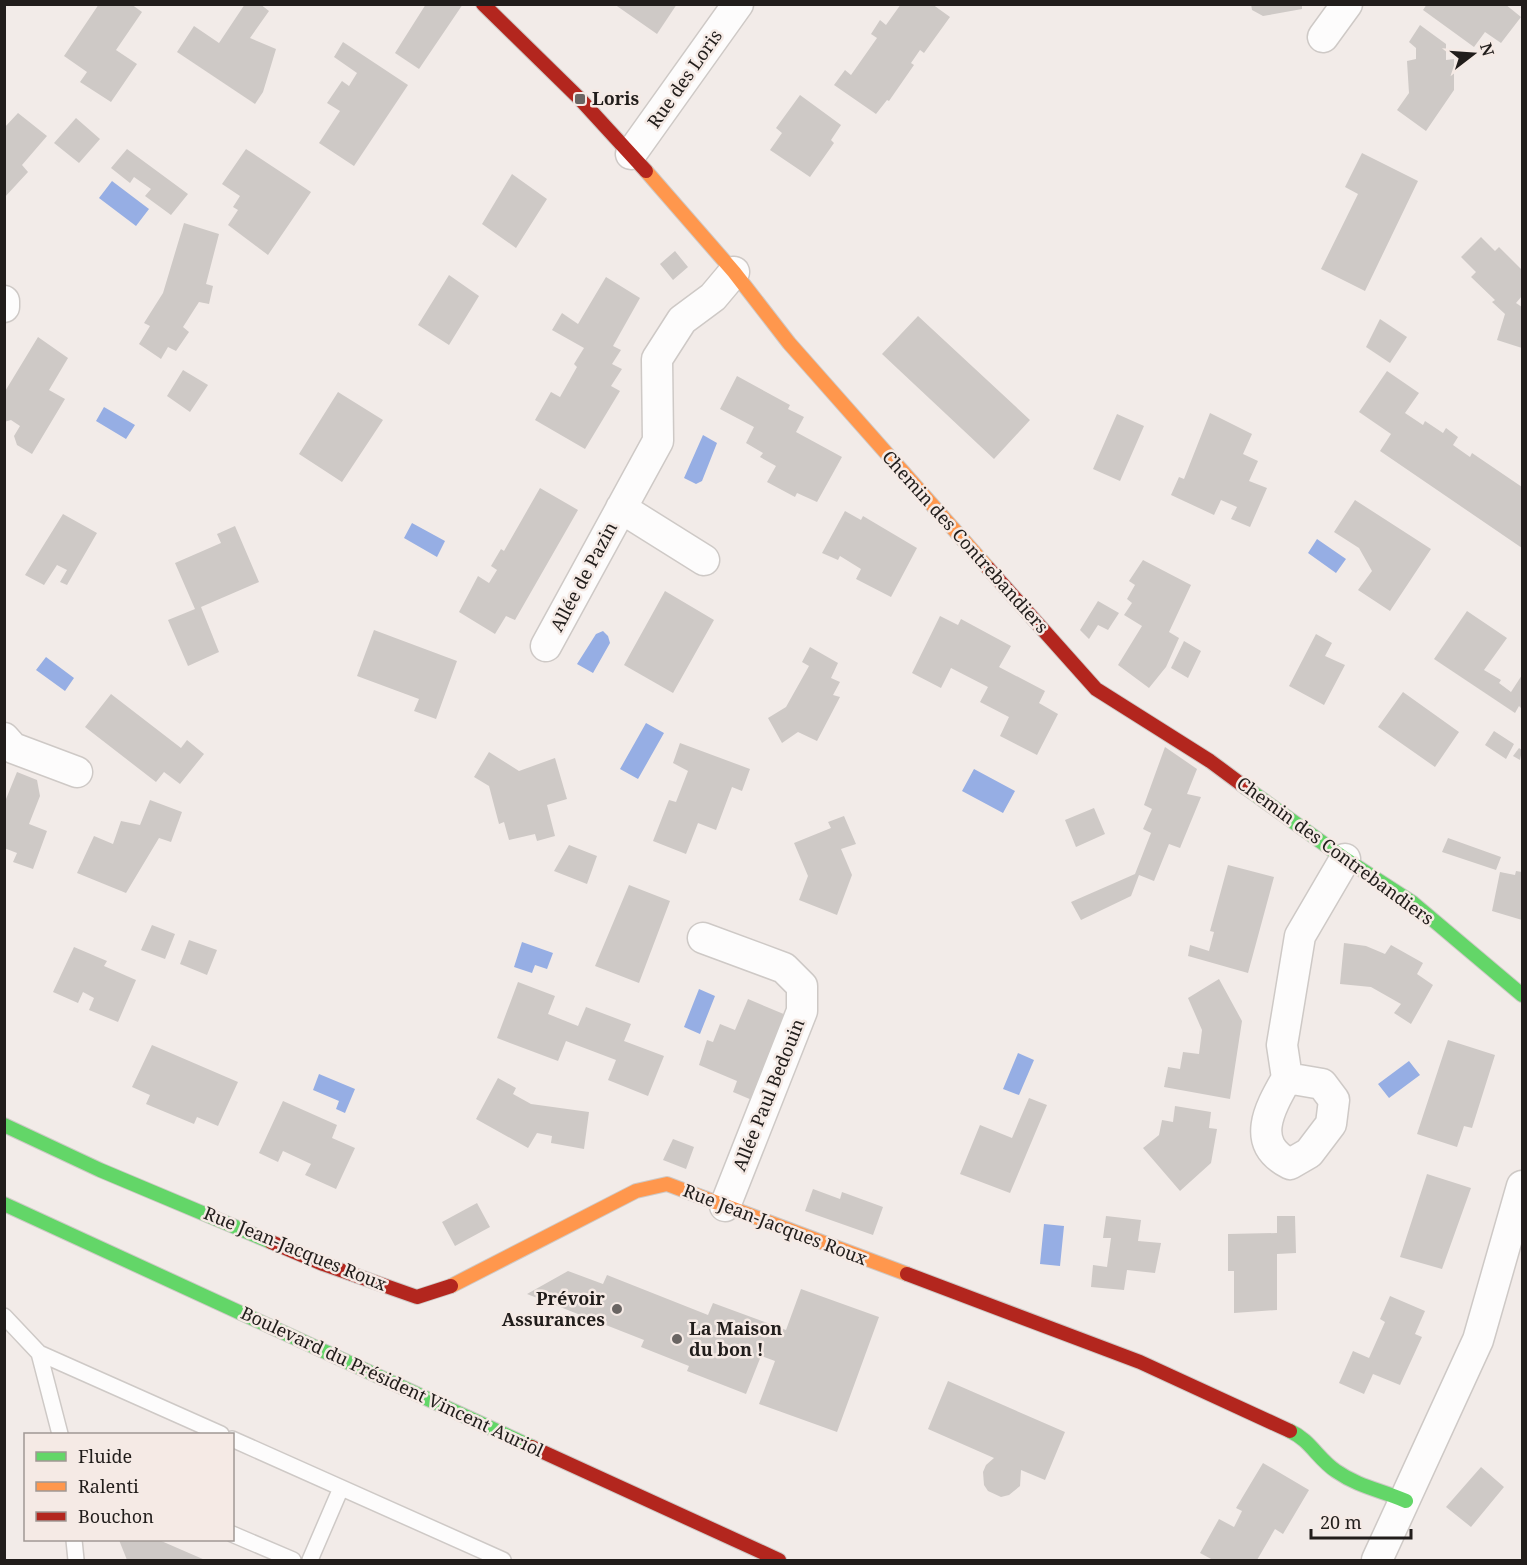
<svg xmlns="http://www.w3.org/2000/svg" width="1527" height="1565" font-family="'Noto Serif',serif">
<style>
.water{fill:#96aee4}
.building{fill:#cec9c6}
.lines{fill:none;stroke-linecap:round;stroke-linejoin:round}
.lane-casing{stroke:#cec9c6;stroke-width:18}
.street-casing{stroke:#cec9c6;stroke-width:33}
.fast-casing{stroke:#cec9c6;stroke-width:16}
.slow-casing{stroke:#cec9c6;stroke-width:16}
.jam-casing{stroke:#cec9c6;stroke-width:16}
.lane{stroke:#fdfcfc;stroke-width:15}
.street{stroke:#fdfcfc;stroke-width:30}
.fast{stroke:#63d668;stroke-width:14}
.slow{stroke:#ff974d;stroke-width:14}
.jam{stroke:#b3261e;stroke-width:14}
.poi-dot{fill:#6a6563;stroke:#f5eae5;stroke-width:2}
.labels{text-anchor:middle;stroke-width:5;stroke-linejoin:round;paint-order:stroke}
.street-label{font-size:18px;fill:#211d1b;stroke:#f5eae5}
.poi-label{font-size:18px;font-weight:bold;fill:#211d1b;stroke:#f5eae5;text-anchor:start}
</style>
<rect width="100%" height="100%" fill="#f2ebe8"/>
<path class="water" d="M112,181L149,209L136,226L99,198Z
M104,407L135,425L126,439L96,421Z
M703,435L717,443L702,481L696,484L684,478Z
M412,523L445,541L437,557L404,538Z
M1317,539L1346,559L1336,573L1308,553Z
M603,631L608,636L610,643L593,673L577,664L596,634Z
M46,657L74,678L65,691L36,670Z
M646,723L664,733L638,779L620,769Z
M974,769L1015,791L1003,813L962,791Z
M522,942L553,953L547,969L535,965L532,973L514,967Z
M699,989L715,996L700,1034L684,1027Z
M1018,1053L1034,1060L1019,1095L1003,1089Z
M1409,1061L1420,1075L1389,1098L1378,1084Z
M319,1074L355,1089L345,1113L336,1109L339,1101L313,1090Z
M1044,1224L1064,1226L1060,1266L1040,1264Z"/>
<path class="building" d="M99,4H131L142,12L116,50L137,64L111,102L80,82L87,72L64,56Z
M245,4H260L269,11L250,38L276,49L263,92L255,104L177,52L194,26L219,43Z
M426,4H463L419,69L395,53Z
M614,4H677L657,34Z
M901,4H932L950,17L924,53L920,50L911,63L914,65L889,101L887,100L876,114L834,85L845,70L851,75L877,38L871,34L880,20L886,25Z
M1251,4H1302V9L1263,16L1252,10Z
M1427,4H1505L1521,17L1501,43L1485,32L1474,47L1423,10Z
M1420,25L1446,44V60L1454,59V90L1426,131L1397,110L1409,93L1407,61L1416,59V48L1409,42Z
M343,42L408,85L354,166L319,143L340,111L327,103L342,81L349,86L357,73L334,57Z
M800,95L841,125L831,140L834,143L810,177L770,150L782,133L776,128Z
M18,113L47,136L22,165L28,172L4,198V128Z
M76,118L100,139L79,163L54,143Z
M127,149L188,194L171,215L145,196L151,189L134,177L130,183L111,168Z
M246,149L311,192L268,255L228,225L238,210L233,207L240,196L222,184Z
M1362,153L1418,181L1365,291L1321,269L1358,194L1345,187Z
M512,174L547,199L516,248L482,224Z
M184,223L219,234L206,284L213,286L209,304L199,302L183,327L189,332L176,351L168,347L161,359L139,344L150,326L144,323L163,293Z
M1481,237L1495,251L1499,247L1522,270V296L1516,303L1522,307V348L1497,340L1505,314L1492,302L1495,300L1471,277L1476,272L1461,257Z
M675,251L688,267L673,280L660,264Z
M449,275L479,296L449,345L418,325Z
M606,277L640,298L613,346L621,350L612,364L622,369L611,386L620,391L585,449L535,420L551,392L560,397L577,367L574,364L584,348L552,330L562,313L578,324Z
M918,316L1030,420L994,459L882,354Z
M1380,319L1407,337L1390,363L1366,347Z
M38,337L68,358L49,390L65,399L32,454L17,445L14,436L20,426L11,420L4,422V393Z
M183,370L208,385L190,412L167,396Z
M1387,371L1419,393L1405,413L1423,425L1425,421L1443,433L1446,428L1458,437L1453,445L1470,457L1472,453L1522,487V548L1380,451L1391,434L1359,412Z
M737,376L790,405L788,409L804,417L796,432L842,457L817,502L797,493L795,497L767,482L776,466L760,457L763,453L746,443L754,427L720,409Z
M338,392L383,420L342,482L299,454Z
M1210,413L1252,434L1243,454L1258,461L1249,481L1267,488L1250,527L1231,519L1237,507L1221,500L1214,515L1171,495L1179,477L1184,479Z
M1117,414L1144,426L1120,481L1093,469Z
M540,488L578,510L515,620L506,616L495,634L459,612L478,576L489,583L497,570L491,566L501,549L504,551Z
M1355,500L1431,549L1390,611L1358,590L1372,571L1359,548L1334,532Z
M845,511L861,520L863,516L917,548L891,597L856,579L861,569L840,556L838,560L822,553Z
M63,514L97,533L67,585L60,582L67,570L57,565L44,585L25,575Z
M235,526L259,582L201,607L219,652L188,666L168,620L195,609L175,563L221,543L217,534Z
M1143,560L1191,585L1169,632L1179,638L1166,667L1149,688L1118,665L1142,626L1124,615L1132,603L1127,599L1135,585L1129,581Z
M665,591L714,620L673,693L624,665Z
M1098,601L1119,613L1108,630L1098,625L1089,639L1080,630Z
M1467,611L1507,638L1484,670L1501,680L1499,683L1511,692L1522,675V709L1519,706L1515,713L1434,659Z
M940,616L958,625L961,619L1011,646L999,667L1045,691L1039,703L1058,714L1037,755L1000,736L1009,717L980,702L988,687L951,668L941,688L912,673Z
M374,630L457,661L436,719L414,711L419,699L357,676Z
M1316,634L1332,643L1325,656L1345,665L1324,705L1289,686Z
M1184,641L1201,651L1188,678L1171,668Z
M810,647L838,663L831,678L840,682L833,695L840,697L817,741L798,732L782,743L768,718L786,707L809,666L802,662Z
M1403,692L1459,732L1435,767L1378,727Z
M111,694L181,748L187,740L204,754L180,784L164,772L156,782L85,727Z
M1494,731L1514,744L1506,759L1485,745Z
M680,743L750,769L742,791L732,787L716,830L698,823L686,854L653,841L669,800L676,802L688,771L673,763Z
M1165,747L1197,769L1187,794L1201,797L1180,848L1169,844L1154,881L1139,875L1131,896L1081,920L1071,902L1135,874L1151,833L1143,829L1152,809L1144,805Z
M1519,748L1522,750L1520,760L1513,756Z
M489,752L519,771L555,758L567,799L547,805L555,836L537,841L535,834L509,840L504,822L499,824L489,786L474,777Z
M17,772L37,780L40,796L29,824L47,831L33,869L13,862L17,853L4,848V804Z
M150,800L182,812L171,842L159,838L126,893L77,873L94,836L113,844L121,821L140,825Z
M1094,808L1105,834L1076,847L1065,820Z
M844,816L856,844L841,849L852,875L837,915L799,900L808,876L794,843L831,828L828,822Z
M1448,838L1501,857L1496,870L1442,852Z
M569,845L597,856L587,884L554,871Z
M1228,865L1274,877L1248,973L1188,956L1190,945L1209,951L1214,932L1210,931Z
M1516,871L1522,872V920L1492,911L1500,872L1515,875Z
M629,885L670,901L639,983L595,966Z
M152,925L175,934L165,959L141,950Z
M189,940L217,950L207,975L180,964Z
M1344,943L1366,946L1385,954L1391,945L1423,963L1417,974L1433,985L1411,1024L1394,1013L1401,1004L1371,987L1340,984Z
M74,947L107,961L104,966L136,980L118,1022L89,1010L94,998L83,992L78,1003L53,992Z
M1219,979L1242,1021L1230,1099L1164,1087L1168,1067L1180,1069L1183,1052L1199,1054L1202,1030L1188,998Z
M518,982L555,996L548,1014L578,1026L586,1007L631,1024L624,1041L664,1056L648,1096L608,1080L616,1060L566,1041L558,1061L497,1038Z
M748,999L786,1015L752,1100L733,1092L737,1081L699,1065L707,1040L713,1042L720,1024L735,1030Z
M1448,1040L1495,1055L1472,1128L1464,1126L1457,1147L1417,1134Z
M152,1045L238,1082L218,1126L197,1117L194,1124L146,1104L150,1095L132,1087Z
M498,1078L516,1088L513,1094L531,1104L589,1112L584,1149L551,1143L552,1136L537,1133L528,1148L476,1119Z
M1029,1098L1047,1105L1010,1193L960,1174L980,1125L1012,1138Z
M283,1101L337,1125L332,1138L355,1148L336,1189L305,1175L311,1164L283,1151L278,1162L259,1153Z
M1175,1106L1211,1112L1209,1128L1217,1129L1211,1163L1180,1191L1143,1148L1159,1135L1162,1120L1173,1122Z
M673,1139L694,1147L686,1169L663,1160Z
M1427,1174L1471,1188L1442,1269L1400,1257Z
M813,1189L840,1199L842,1192L883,1207L873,1235L805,1211Z
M477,1203L490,1227L455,1246L442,1222Z
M1106,1216L1141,1220L1138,1241L1161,1243L1155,1273L1127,1270L1124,1290L1091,1287L1093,1265L1107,1267L1111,1238H1103Z
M1277,1216H1295L1296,1253L1277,1254V1310L1234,1313V1271H1228V1234L1277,1233Z
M568,1271L603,1284L607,1275L708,1315L713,1303L786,1330L801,1289L879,1317L837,1432L759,1404L775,1361L761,1356L746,1394L687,1371L689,1366L641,1347L644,1340L527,1294Z
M1390,1296L1425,1311L1415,1334L1422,1337L1400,1385L1373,1374L1364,1394L1339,1383L1353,1351L1369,1358L1385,1322L1380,1319Z
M948,1381L1065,1432L1045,1480L1021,1470L1020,1486L1009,1495L1001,1497L988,1491L984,1485L983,1472L986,1465L994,1458L928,1429Z
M1263,1463L1309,1490L1283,1534L1275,1529L1257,1560H1213L1200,1553L1219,1519L1234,1527L1242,1511L1236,1508Z
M1481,1467L1504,1487L1471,1527L1446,1507Z
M119,1540H159L205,1560H127Z"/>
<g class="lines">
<defs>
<path id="lane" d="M4,1316L39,1353
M60,1434L39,1353L221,1434
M232,1439L503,1560
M232,1534L293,1560
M74,1540L76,1560
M310,1560L341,1488"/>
<path id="street" d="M1323,37L1347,4
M631,154L738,4
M4,301V307
M621,508L704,560
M546,646L658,441L657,359L682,320L713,297L734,272
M4,738L13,748L77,772
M703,938L784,968L802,986V1011L725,1206
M1287,1078L1322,1084L1334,1100L1331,1124L1309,1153L1290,1164C1249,1143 1270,1108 1287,1078Z
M1287,1078L1282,1045L1300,936L1345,859
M1377,1560L1478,1340L1522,1186"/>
<path id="fast" d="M1245,787L1345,859L1413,903L1522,995
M4,1125L100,1170L271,1242
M4,1204L532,1447
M1290,1431C1310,1440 1318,1459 1336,1471C1359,1487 1381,1490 1406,1501"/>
<path id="slow" d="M646,171L734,272L789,343L988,568
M451,1286L636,1191L667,1184L907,1274"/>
<path id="jam" d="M483,4L580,99L646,171
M988,568L1096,689L1210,761L1245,787
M271,1242L323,1264L417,1297L451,1286
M907,1274L1140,1362L1290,1431
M532,1447L779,1560"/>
</defs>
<use href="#lane" class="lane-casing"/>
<use href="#street" class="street-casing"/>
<use href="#fast" class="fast-casing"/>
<use href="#slow" class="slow-casing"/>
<use href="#jam" class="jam-casing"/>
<use href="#lane" class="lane"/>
<use href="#street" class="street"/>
<use href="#fast" class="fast"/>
<use href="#slow" class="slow"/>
<use href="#jam" class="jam"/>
</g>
<g class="poi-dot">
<rect x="574" y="93" width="12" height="12" rx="3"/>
<circle cx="617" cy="1309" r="6"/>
<circle cx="677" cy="1339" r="6"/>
</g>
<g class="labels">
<g class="street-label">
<text transform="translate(685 79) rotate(-55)" y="6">Rue des Loris</text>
<text transform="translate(965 542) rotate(48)" y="6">Chemin des Contrebandiers</text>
<text transform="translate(584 577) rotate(-62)" y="6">Allée de Pazin</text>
<text transform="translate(1335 851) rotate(36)" y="6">Chemin des Contrebandiers</text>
<text transform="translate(769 1095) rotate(-68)" y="6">Allée Paul Bedouin</text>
<text transform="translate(775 1225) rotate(21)" y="6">Rue Jean-Jacques Roux</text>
<text transform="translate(295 1249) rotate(22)" y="6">Rue Jean-Jacques Roux</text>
<text transform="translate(392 1382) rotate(25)" y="6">Boulevard du Président Vincent Auriol</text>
</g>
<g class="poi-label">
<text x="592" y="105">Loris</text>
<text x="605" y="1305" text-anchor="end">Prévoir<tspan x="605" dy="21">Assurances</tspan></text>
<text x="689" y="1335">La Maison<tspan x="689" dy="21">du bon !</tspan></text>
</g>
</g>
<rect width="1527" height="1565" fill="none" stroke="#211d1b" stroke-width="12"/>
<rect x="24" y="1433" width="210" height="108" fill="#f5eae5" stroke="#a09894" stroke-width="1.5"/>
<rect x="36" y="1452" width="30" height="9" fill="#63d668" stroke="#a09894" stroke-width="1.5"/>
<text x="78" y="1463" font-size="18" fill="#211d1b">Fluide</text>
<rect x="36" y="1482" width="30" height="9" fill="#ff974d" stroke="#a09894" stroke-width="1.5"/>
<text x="78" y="1493" font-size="18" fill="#211d1b">Ralenti</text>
<rect x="36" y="1512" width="30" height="9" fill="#b3261e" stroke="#a09894" stroke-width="1.5"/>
<text x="78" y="1523" font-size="18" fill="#211d1b">Bouchon</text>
<g transform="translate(1473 54) rotate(73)" stroke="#f5eae5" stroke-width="4.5" paint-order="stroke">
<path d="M0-4.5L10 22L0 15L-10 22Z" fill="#211d1b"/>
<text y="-9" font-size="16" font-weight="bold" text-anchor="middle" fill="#211d1b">N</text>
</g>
<path d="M1311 1529v9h100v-9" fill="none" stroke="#211d1b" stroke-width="3"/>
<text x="1320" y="1529" font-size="18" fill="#211d1b" stroke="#f5eae5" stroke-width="4.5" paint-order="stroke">20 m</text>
</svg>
